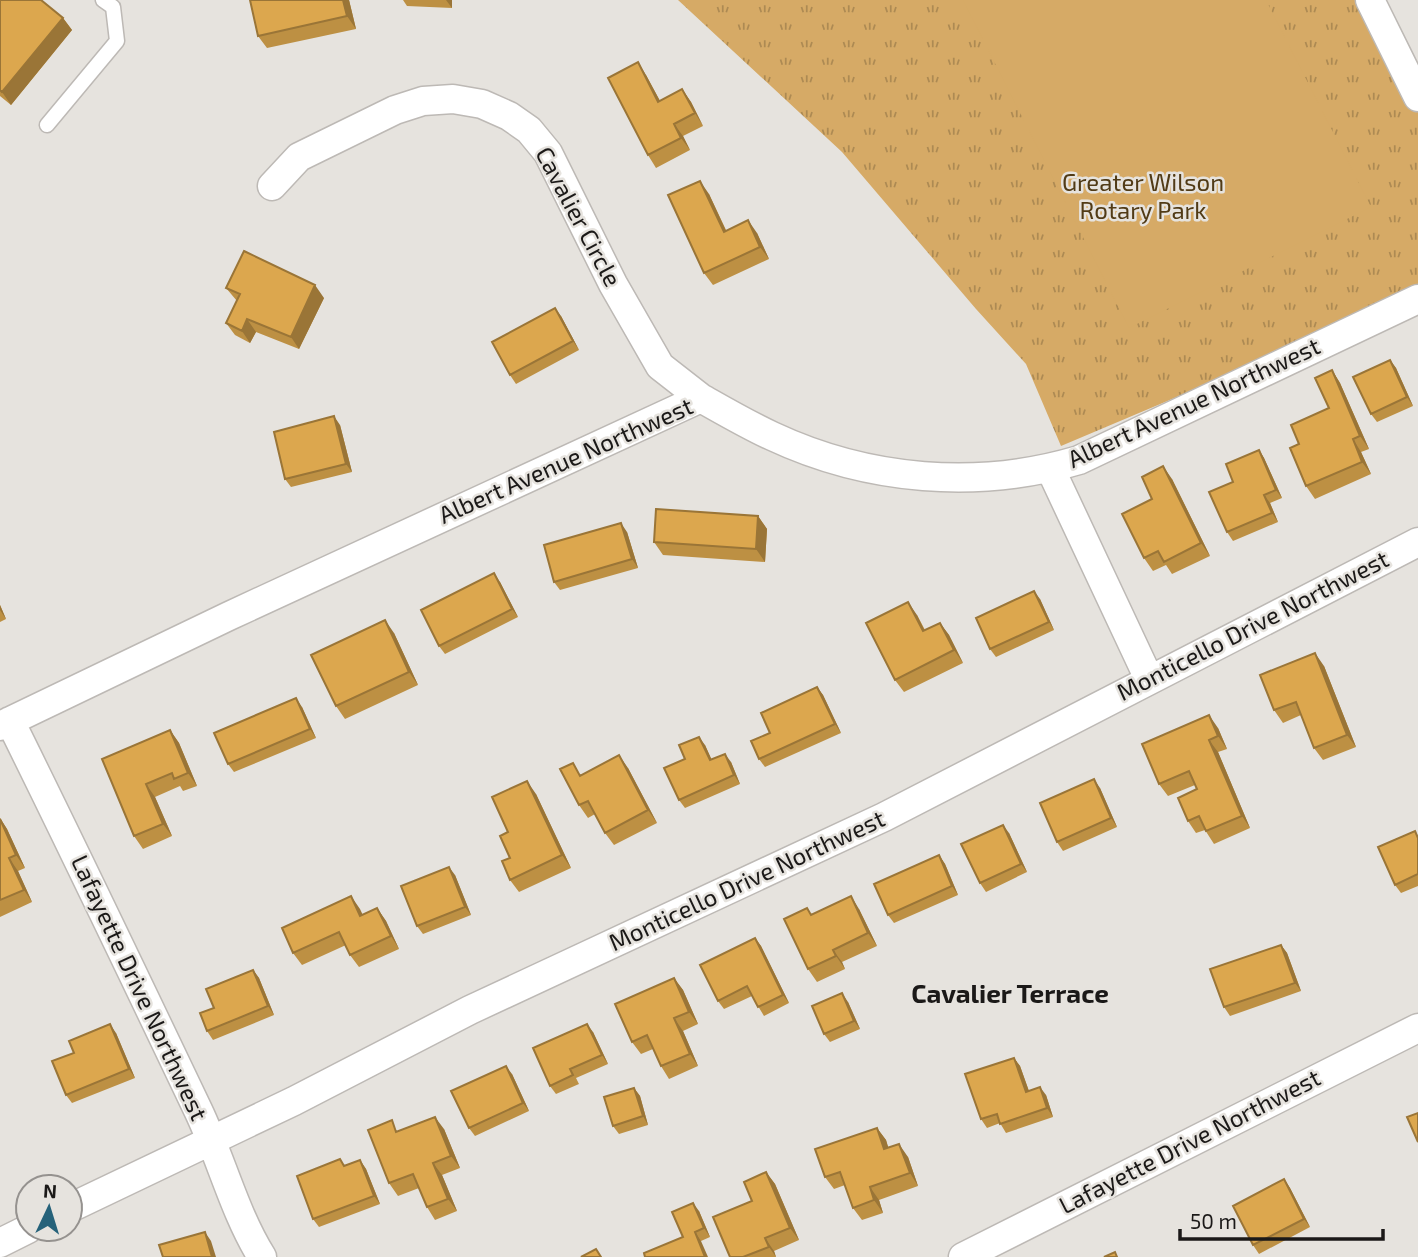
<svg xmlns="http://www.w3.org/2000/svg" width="1418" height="1257" font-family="'Exo 2',sans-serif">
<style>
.park{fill:url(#park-tufts)}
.pitch{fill:#d6aa66}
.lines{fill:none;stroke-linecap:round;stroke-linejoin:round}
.service-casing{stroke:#bdb9b5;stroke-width:17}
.minor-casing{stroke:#bdb9b5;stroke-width:31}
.service{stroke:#fff;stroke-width:14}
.minor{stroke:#fff;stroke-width:28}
.wall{fill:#bd9043}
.shaded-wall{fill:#9a7537}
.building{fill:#dca74e;stroke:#9a7537;stroke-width:2}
.labels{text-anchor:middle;stroke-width:5;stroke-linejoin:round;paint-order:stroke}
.park-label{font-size:24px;fill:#513b16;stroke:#e6e3de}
.street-label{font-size:24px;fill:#1b1918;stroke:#e6e3de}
.neighbourhood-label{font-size:26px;font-weight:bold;fill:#1b1918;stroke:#e6e3de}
</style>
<defs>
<pattern id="park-tufts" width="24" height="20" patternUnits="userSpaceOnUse" patternTransform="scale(1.75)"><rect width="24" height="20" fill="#d6aa66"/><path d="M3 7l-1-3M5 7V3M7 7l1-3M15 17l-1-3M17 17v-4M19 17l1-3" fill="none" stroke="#ad8a53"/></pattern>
</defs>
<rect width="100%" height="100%" fill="#e6e3de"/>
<path class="park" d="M678,0H1364L1418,104V295L1061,446L1026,364L976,309L842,152Z"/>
<path class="pitch" d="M963,0H1266L1371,207L1129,328Z"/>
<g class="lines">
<defs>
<path id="service" d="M47,125L117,41L113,7L103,0"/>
<path id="minor" d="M1370,0L1418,97
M272,186L299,157L395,110L423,101L453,99L482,104L509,116L529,130L548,153L613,284L660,366L701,398
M1050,468L1149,679
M10,721C74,850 136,980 198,1110C221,1158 234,1212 262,1257
M0,726L229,616L701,398C724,411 748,425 772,436C868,481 978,490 1079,460L1418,299
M70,1208L294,1101L470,1010L884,817L1418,542
M0,1243L28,1229
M963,1257L1418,1028"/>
</defs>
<use href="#service" class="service-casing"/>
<use href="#minor" class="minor-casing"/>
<use href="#service" class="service"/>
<use href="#minor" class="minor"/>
</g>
<path class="wall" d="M0,0L63,18L72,30L11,105L0,96Z
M250,0H349L356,29L267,48L258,36Z
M403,0H452V8L407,6Z
M646,75L660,101L682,89L691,102L703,126L683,136L690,150L656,168L648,155Z
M709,194L726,230L757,233L769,259L713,285L704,273Z
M226,288L324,298L299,349L256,332L250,343L235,335L226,323L237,301Z
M561,316L579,350L516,384L510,375Z
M1390,360L1396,368L1413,406L1377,422L1371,414Z
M1332,370L1340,383L1369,449L1361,452L1371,474L1315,499L1306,486L1299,444L1329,408Z
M340,425L352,472L291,487L285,479Z
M1259,450L1264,458L1282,498L1270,503L1278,522L1233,541L1227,532L1233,482Z
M1172,479L1210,556L1172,574L1166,565L1153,571L1144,558L1152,499Z
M758,516L767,529L765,562L663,555L654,542Z
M627,532L638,568L560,590L554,582Z
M500,582L518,617L445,654L439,646Z
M1040,599L1054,630L996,657L990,649Z
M0,605L6,619L0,622Z
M917,615L925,630L940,623L949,635L963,663L904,692L895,680Z
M394,633L418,685L345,719L336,706Z
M1324,666L1356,747L1323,760L1314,748L1301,715L1283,723L1274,710Z
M817,687L823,695L841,733L765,767L759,759L770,733Z
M302,707L316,738L234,772L228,764Z
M1218,728L1227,749L1218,752L1250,828L1214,844L1205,830L1196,833L1188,821L1197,789L1195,785L1168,796L1159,784Z
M170,730L179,743L197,786L183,791L180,786L155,797L172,836L143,849L134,836L102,759Z
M705,745L711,759L731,762L740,784L685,808L679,800Z
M628,768L657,823L614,845L605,833L595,814L588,818L579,805L582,775Z
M1100,788L1117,827L1063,851L1057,842Z
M536,794L571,868L519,892L510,880L508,832Z
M0,818L7,829L25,868L18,871L32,902L0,917Z
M1415,831L1418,836V886L1401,893L1395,885Z
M1009,833L1027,872L986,892L980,883Z
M939,855L945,864L958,895L894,923L888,915Z
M455,875L471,915L423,934L417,926Z
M351,896L362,915L377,908L386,921L399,949L359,967L350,955L346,945L302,965L293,953Z
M859,909L877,946L842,962L845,969L817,982L808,969L812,915Z
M755,938L761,946L789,1003L764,1016L752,996L724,1009L718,1001Z
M1281,945L1287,953L1301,991L1230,1016L1224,1007Z
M253,970L259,978L274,1015L213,1040L207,1031L214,1008Z
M674,978L683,990L698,1024L683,1031L698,1066L669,1079L661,1066L653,1049L641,1054L632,1042Z
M848,1002L860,1029L830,1042L824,1034Z
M593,1032L608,1064L576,1078L579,1084L556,1094L550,1086Z
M116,1033L135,1078L72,1103L66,1095L74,1053Z
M1014,1058L1020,1066L1029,1091L1046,1095L1053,1117L1006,1133L1000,1123L987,1128L981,1119Z
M512,1074L529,1111L475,1136L469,1128Z
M634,1088L640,1096L648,1125L619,1134L613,1126Z
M877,1128L886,1140L888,1148L908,1157L918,1186L879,1200L883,1213L862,1220L853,1208L845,1185L834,1189L825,1177Z
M444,1129L460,1168L442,1175L457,1211L435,1220L427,1207L419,1188L398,1196L389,1183L399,1131Z
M360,1160L366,1169L380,1204L319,1227L313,1219L345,1166Z
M766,1172L775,1184L799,1240L774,1251L776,1257H730L752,1201Z
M1284,1179L1290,1188L1310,1227L1259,1254L1253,1245Z
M699,1211L710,1237L701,1241L683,1237Z"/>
<path class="shaded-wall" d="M343,0H349L356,29L347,16Z
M446,0H452V8Z
M63,18L72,30L11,105L2,92Z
M638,62L646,75L667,114L658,102Z
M682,89L691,102L703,126L695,113Z
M674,124L683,136L690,150L681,138Z
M700,181L709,194L732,244L724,232Z
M748,220L757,233L769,259L760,247Z
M315,285L324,298L299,349L291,337Z
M555,308L561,316L579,350L573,341Z
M247,319L256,332L250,343L242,331Z
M1390,360L1396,368L1413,406L1407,397Z
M1332,370L1340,383L1369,449L1360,436Z
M334,416L340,425L352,472L346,464Z
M1353,439L1361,452L1371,474L1362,462Z
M1259,450L1264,458L1282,498L1276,490Z
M1163,466L1172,479L1210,556L1201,543Z
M1264,495L1270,503L1278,522L1272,513Z
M758,516L767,529L765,562L756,549Z
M621,523L627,532L638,568L632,559Z
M494,573L500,582L518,617L512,609Z
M1034,591L1040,599L1054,630L1049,622Z
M908,602L917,615L931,644L923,631Z
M0,605L6,619L0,610Z
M385,620L394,633L418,685L409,672Z
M940,623L949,635L963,663L954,650Z
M1315,653L1324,666L1356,747L1347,735Z
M817,687L823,695L841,733L835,724Z
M296,698L302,707L316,738L310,729Z
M1209,715L1218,728L1227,749L1218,736Z
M170,730L179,743L197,786L188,773Z
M699,737L705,745L716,769L710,760Z
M1209,740L1218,752L1250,828L1242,816Z
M725,754L731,762L740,784L734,775Z
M619,755L628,768L657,823L648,810Z
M1094,779L1100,788L1117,827L1111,818Z
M527,781L536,794L571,868L562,855Z
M146,784L155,797L172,836L163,824Z
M0,818L7,829L25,868L16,855Z
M1003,825L1009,833L1027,872L1021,864Z
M939,855L945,864L958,895L952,886Z
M9,858L18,871L32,902L24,890Z
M449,867L455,875L471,915L465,907Z
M351,896L360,909L369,928L360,916Z
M851,896L859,909L877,946L868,933Z
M377,908L386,921L399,949L391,936Z
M755,938L761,946L789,1003L783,995Z
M1281,945L1287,953L1301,991L1295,983Z
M833,950L842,962L845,969L836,956Z
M253,970L259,978L274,1015L268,1006Z
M674,978L683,990L698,1024L689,1012Z
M842,993L848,1002L860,1029L854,1021Z
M674,1018L683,1031L698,1066L690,1054Z
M110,1024L116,1033L135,1078L129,1069Z
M587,1024L593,1032L608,1064L602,1055Z
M1014,1058L1020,1066L1032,1100L1026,1092Z
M506,1066L512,1074L529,1111L523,1103Z
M1040,1087L1046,1095L1053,1117L1047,1108Z
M634,1088L640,1096L648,1125L643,1116Z
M435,1117L444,1129L460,1168L451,1156Z
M877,1128L886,1140L893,1162L884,1149Z
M899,1144L908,1157L918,1186L910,1173Z
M360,1160L366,1169L380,1204L374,1196Z
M433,1163L442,1175L457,1211L448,1199Z
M766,1172L775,1184L799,1240L790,1228Z
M1284,1179L1290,1188L1310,1227L1304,1219Z
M870,1187L879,1200L883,1213L874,1200Z
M693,1203L699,1211L710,1237L704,1228Z
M205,1232L211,1241L216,1257H212Z
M695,1232L701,1241L708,1257H705Z
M765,1238L774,1251L776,1257L769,1247Z"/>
<path class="building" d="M0,0H41L63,18L2,92L0,90Z
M250,0H343L347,16L258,36Z
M638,62L658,102L682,89L695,113L674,124L681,138L648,155L608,78Z
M700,181L724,232L748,220L760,247L704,273L668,195Z
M244,251L315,285L291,337L247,319L242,331L226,323L240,294L226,288Z
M555,308L573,341L510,375L492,342Z
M1390,360L1407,397L1371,414L1353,377Z
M1332,370L1360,436L1353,439L1362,462L1306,486L1290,448L1299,444L1291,425L1329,408L1315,378Z
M334,416L346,464L285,479L274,432Z
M1259,450L1276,490L1264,495L1272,513L1227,532L1209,492L1233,482L1226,464Z
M1163,466L1201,543L1164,562L1158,551L1144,558L1122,514L1152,499L1142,477Z
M656,509L758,516L756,549L654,542Z
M621,523L632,559L554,582L544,545Z
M494,573L512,609L439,646L421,610Z
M1034,591L1049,622L990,649L976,618Z
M908,602L923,631L940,623L954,650L895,680L866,623Z
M385,620L409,672L336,706L311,655Z
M1315,653L1347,735L1314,748L1296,702L1274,710L1260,675Z
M817,687L835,724L759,759L751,741L770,733L761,713Z
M296,698L310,729L228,764L214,733Z
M1209,715L1218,736L1209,740L1242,816L1206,831L1199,816L1188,821L1178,798L1197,789L1189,771L1159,784L1142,744Z
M170,730L188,773L174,779L172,773L146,784L163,824L134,836L102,759Z
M699,737L710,760L725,754L734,775L679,800L664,768L685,759L679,745Z
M619,755L648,810L605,833L588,801L579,805L560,769L573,763L580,776Z
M1094,779L1111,818L1057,842L1040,803Z
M527,781L562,855L510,880L502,861L510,858L500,836L508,832L492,797Z
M0,819L16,855L9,858L24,890L0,900Z
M1003,825L1021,864L980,883L961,844Z
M1415,831L1418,838V874L1395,885L1378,847Z
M939,855L952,886L888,915L874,884Z
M449,867L465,907L417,926L401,886Z
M351,896L360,916L377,908L391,936L350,955L339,932L293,953L282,928Z
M851,896L868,933L833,950L836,956L808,969L784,919L807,908L811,915Z
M755,938L783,995L758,1007L747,986L718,1001L700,965Z
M1281,945L1295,983L1224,1007L1210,969Z
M253,970L268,1006L207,1031L200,1013L214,1008L206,989Z
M674,978L689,1012L674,1018L690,1054L661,1066L647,1035L632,1042L615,1004Z
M842,993L854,1021L824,1034L812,1006Z
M110,1024L129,1069L66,1095L52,1061L74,1053L69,1041Z
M587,1024L602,1055L570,1069L573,1075L550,1086L533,1048Z
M1014,1058L1026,1092L1040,1087L1047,1108L1000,1124L997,1114L981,1119L965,1074Z
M506,1066L523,1103L469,1128L451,1091Z
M634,1088L643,1116L613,1126L604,1097Z
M1418,1113V1142L1407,1117Z
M435,1117L451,1156L433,1163L448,1199L427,1207L413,1174L389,1183L368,1130L392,1120L396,1132Z
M877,1128L884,1149L899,1144L910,1173L870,1187L874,1200L853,1208L840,1172L825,1177L815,1149Z
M340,1159L344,1166L360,1160L374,1196L313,1219L297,1176Z
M766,1172L790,1228L765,1238L769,1247L743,1257H730L713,1217L752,1201L744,1182Z
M1284,1179L1304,1219L1253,1245L1233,1206Z
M693,1203L704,1228L695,1232L705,1257H645L644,1253L683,1237L672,1212Z
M205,1232L212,1257H163L159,1245Z
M596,1249L601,1257H581Z
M1115,1252L1117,1257H1104Z"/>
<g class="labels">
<g class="park-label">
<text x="1143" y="191">Greater Wilson<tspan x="1143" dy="28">Rotary Park</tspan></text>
</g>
<g class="street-label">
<text transform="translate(578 217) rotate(62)" y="8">Cavalier Circle</text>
<text transform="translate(1194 403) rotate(-25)" y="8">Albert Avenue Northwest</text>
<text transform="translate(566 461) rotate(-24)" y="8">Albert Avenue Northwest</text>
<text transform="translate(1253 626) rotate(-27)" y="8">Monticello Drive Northwest</text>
<text transform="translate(747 881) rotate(-25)" y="8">Monticello Drive Northwest</text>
<text transform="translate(139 988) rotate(65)" y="8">Lafayette Drive Northwest</text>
<text transform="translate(1190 1142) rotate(-27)" y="8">Lafayette Drive Northwest</text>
</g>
<g class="neighbourhood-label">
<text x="1010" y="1003">Cavalier Terrace</text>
</g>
</g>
<g transform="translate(49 1208) rotate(4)"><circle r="33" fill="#e6e3de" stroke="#95928f" stroke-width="2"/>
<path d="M0-5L12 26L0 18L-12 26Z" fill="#26627a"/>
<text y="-10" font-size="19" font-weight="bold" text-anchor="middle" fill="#1b1918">N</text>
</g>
<path d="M1180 1229v10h203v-10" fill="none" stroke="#1b1918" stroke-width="3.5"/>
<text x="1190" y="1229" font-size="21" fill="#1b1918" stroke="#e6e3de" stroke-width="5" paint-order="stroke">50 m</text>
</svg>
